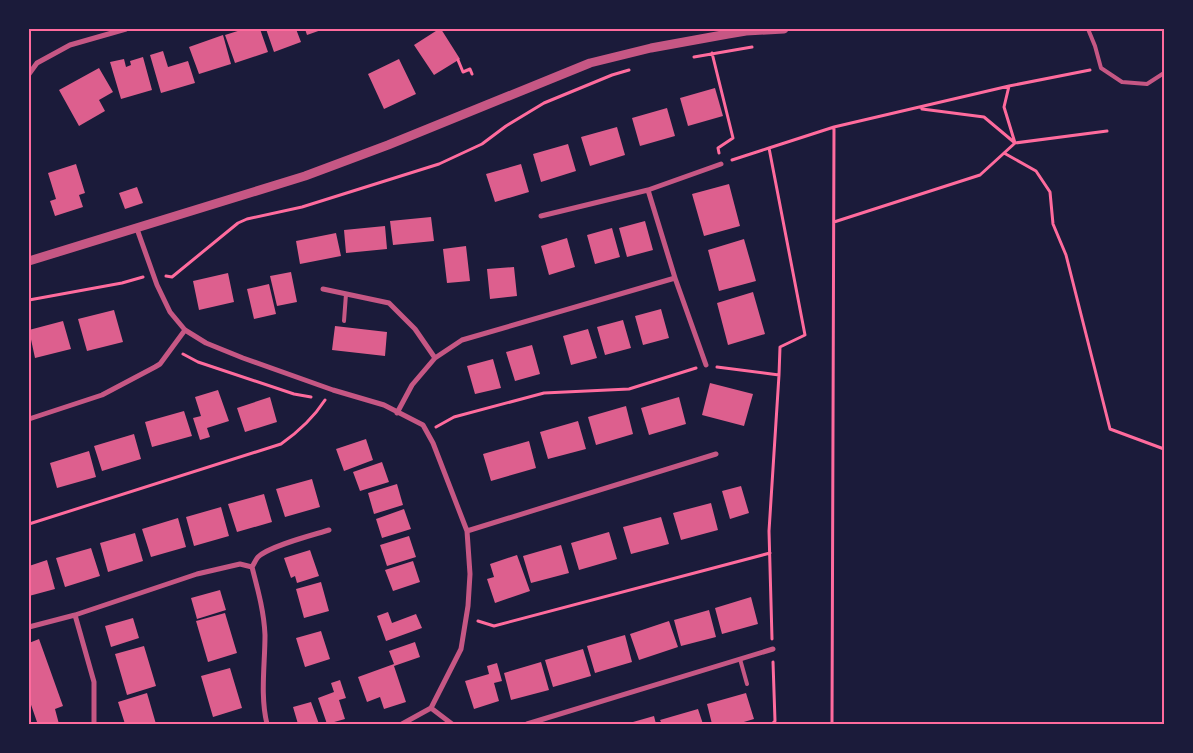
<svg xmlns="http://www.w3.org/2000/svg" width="1193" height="753" font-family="Karla,sans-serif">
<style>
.building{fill:#dd5f8e}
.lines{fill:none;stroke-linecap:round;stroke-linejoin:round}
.path{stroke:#ff6b9d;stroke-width:3}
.service{stroke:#c65784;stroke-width:4}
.minor{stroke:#c65784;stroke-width:5}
.tertiary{stroke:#c65784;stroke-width:9}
.neatline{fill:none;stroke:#ff6b9d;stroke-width:2}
</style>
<rect width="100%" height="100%" fill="#1b1b3a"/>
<path class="building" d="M244,29H260L268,52L235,63L225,35Z
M266,29H296L301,42L274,52Z
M305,29H324L307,35Z
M439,29H441L460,59L434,75L414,45Z
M223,35L231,64L199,74L189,47Z
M163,51L168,67L188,61L195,83L161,93L150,55Z
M143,57L152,90L121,99L110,62L124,59L126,67L131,65L130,61Z
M399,59L416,94L384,109L368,74Z
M99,68L113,92L99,100L105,111L79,126L59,90Z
M715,88L723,116L688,126L680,98Z
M667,108L675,136L640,146L632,118Z
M617,127L625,155L590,166L581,137Z
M568,144L576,171L541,182L533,154Z
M76,164L85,193L79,195L83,207L55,216L50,201L56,199L48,173Z
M521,164L529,192L495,202L486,174Z
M729,184L740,226L704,236L692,194Z
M137,187L143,203L125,209L119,193Z
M431,217L434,241L393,245L390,221Z
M645,221L653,250L627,257L619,228Z
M385,226L387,249L346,253L344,230Z
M612,228L620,257L595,264L587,235Z
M336,233L341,256L300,264L296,241Z
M567,238L575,267L549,275L541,246Z
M744,239L756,281L719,291L708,250Z
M466,246L470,281L447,283L443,249Z
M514,267L517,296L490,299L487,269Z
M291,272L297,302L277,306L270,276Z
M228,273L234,302L199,310L193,281Z
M269,284L276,314L254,319L247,289Z
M753,292L765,334L728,345L717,303Z
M661,309L669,338L643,345L635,316Z
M114,310L123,342L87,351L78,319Z
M623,320L631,348L605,355L597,327Z
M63,321L71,349L35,358L29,330Z
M335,326L387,332L385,356L332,350Z
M588,329L597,358L571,365L563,336Z
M532,345L540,374L515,381L506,352Z
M493,359L501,388L475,394L467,366Z
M710,383L753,394L744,426L702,415Z
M218,390L229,421L207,428L210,437L200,440L193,418L201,416L195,397Z
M270,397L277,422L245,432L237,408Z
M679,397L686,424L649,435L641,408Z
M626,406L633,434L596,445L588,417Z
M184,411L192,436L152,447L145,422Z
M578,421L586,449L548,459L540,432Z
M134,434L141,459L102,471L94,446Z
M366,439L373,460L344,471L336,449Z
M529,441L536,468L491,481L483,454Z
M89,451L96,477L57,488L50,463Z
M382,462L389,482L360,491L353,472Z
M312,479L320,507L285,517L276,489Z
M397,484L403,505L374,514L368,493Z
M741,486L749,513L730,519L722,491Z
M264,494L272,522L237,532L228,504Z
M711,503L718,530L681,540L673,513Z
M221,507L229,536L194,546L186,517Z
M404,509L411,529L382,538L376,519Z
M661,517L669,544L631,554L623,527Z
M178,518L186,547L151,557L142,529Z
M609,532L617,559L579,570L571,543Z
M135,533L143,561L108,572L100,543Z
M409,536L416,557L387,566L380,545Z
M561,545L569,573L531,583L523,556Z
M91,548L100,576L65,587L56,558Z
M310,550L319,576L297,583L295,576L291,578L284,558Z
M517,555L530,591L495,603L487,579L494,577L490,564Z
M47,560L55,589L29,596V566Z
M413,561L420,582L393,591L385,570Z
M321,582L329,611L304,618L296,589Z
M220,590L226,610L197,619L191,598Z
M751,597L758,624L722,634L715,608Z
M709,610L716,637L681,646L674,620Z
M388,612L392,623L416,614L422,628L386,641L377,616Z
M225,613L237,653L208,662L196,621Z
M133,618L139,638L111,647L105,626Z
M669,621L678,647L639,660L630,634Z
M321,631L330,659L305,667L296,638Z
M625,635L632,662L595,673L587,646Z
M39,639L63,706L55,709L59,724H30L37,722L29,699V643Z
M415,642L420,657L394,666L406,702L384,709L380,697L367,702L358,677L394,664L389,651Z
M144,646L156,686L127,695L115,654Z
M583,649L591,676L553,687L545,660Z
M541,662L549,690L511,700L504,673Z
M497,663L502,681L494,683L499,701L474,709L465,681L489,674L487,666Z
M230,668L242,708L213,717L201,676Z
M340,680L346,698L339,700L345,719L327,724L318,698L334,692L331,683Z
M147,693L156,724H125L118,702Z
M746,693L754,719L737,724H712L707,704Z
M311,702L319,724H298L293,707Z
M698,709L703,724H662L660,720Z
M654,716L656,724H626Z"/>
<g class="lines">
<path class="path" d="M712,53L733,138L718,148L719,153
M694,57L752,47
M458,60L463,72L470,69L472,74
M922,109L984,117L1015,143L1004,107L1009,86
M769,148L834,127L1009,86L1090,70
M1004,153L1036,171L1050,192L1053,224L1066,255L1110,429L1164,449
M732,160L769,148L805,335L780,347L779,375
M834,222L980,175L1015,143L1107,131
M166,276L172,277L238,223L247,219L302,207L439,164L482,144L506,126L544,103L612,75L629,70
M29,300L122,283L143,277
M183,354L198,362L294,394L311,397
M717,367L779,375L769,531L772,639
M436,427L454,417L544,393L629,389L696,368
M29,524L281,444C298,432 314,417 325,400
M478,621L494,626L770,553
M772,724L775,721L773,662
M832,724L834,127"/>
<path class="service" d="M1088,29L1095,46L1101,68L1122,82L1147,84L1164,73
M344,321L346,294
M740,659L747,684"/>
<path class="minor" d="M29,74L37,63L70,45L126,29
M648,190L721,164
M541,216L648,190L675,278
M137,229L157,285L170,312L185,330L206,343L243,358L333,390L384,405L423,425L433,443L467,531L470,574L468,606L461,649L431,708L402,724
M323,289L389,303L415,329L435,358
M397,413L412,385L435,358L462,340L675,278L706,365
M29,419L102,395L155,367L160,364L185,330
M467,531L716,454
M252,567C258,590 264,612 265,635C265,664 260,696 267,724
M75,615L94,682V724
M29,627L75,615L197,574L240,564L252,567C254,564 256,559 258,557C269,546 313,535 329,530
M431,708L452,724
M527,724L773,649"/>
<path class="tertiary" d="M29,261L305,176L388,145L590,63L651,48L728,34L746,31L784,29"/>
</g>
<rect width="1193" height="753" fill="none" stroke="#1b1b3a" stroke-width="60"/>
<rect x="30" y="30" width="1133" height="693" class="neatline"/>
</svg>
